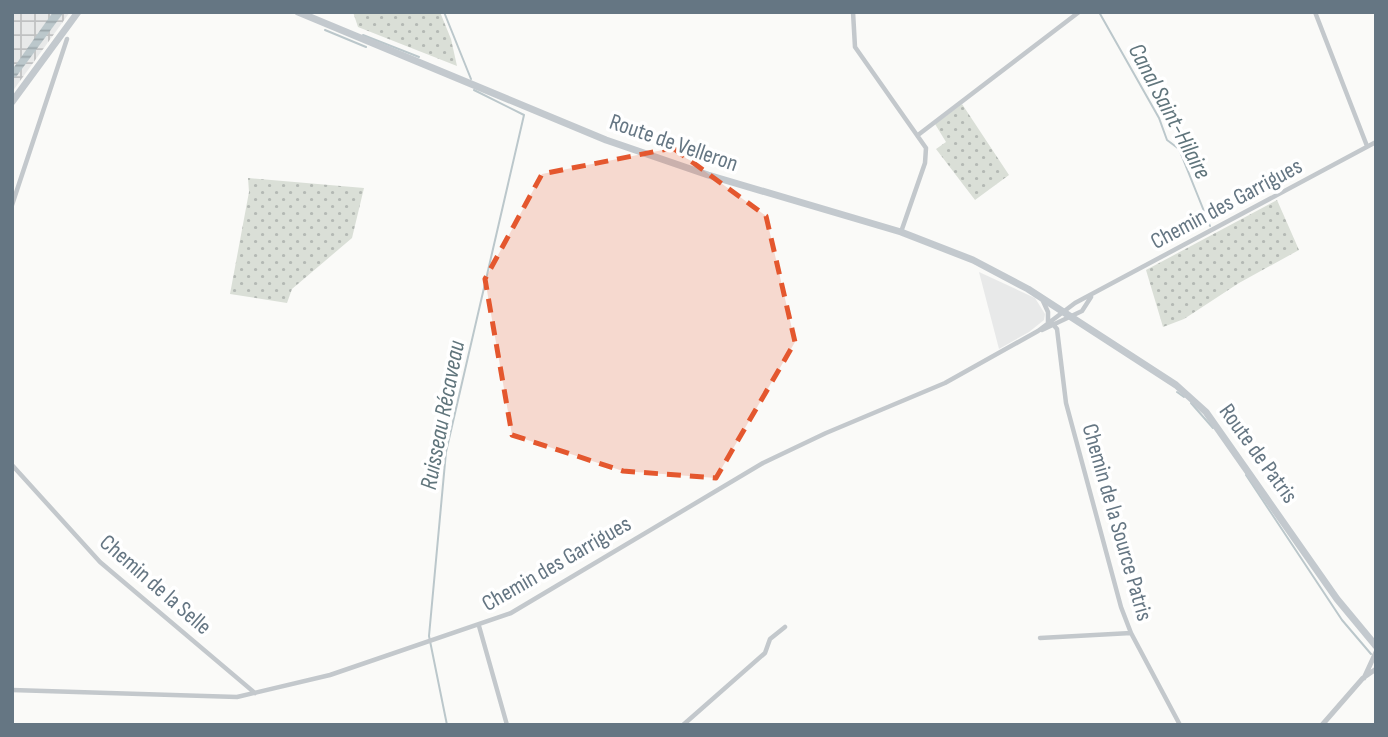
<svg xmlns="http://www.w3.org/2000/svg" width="1388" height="737" font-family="'Sofia Sans Condensed',sans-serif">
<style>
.built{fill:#e8e9e9}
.industrial{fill:url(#industrial-grid)}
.grass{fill:url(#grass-dots)}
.water{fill:url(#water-rules)}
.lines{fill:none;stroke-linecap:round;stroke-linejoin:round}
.stream{stroke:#bbc7cb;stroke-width:2}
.minor{stroke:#c3c8cc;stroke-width:4.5}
.tertiary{stroke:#c3c8cc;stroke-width:5}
.primary{stroke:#c3c9ce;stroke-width:7}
.marked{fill:#e4572e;fill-opacity:0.2;stroke:#e4572e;stroke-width:5;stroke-dasharray:14 9;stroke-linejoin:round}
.labels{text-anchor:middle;stroke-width:7;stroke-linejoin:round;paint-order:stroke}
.street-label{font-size:23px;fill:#657683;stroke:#fff}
.water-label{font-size:24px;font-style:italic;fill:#60757c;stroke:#fff}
</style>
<defs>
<pattern id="industrial-grid" width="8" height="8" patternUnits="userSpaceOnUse" patternTransform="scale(1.75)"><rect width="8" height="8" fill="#e8e9e9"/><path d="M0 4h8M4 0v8" fill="none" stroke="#c0c1c2"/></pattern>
<pattern id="grass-dots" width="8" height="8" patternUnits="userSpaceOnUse" patternTransform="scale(1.75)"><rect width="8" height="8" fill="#dadfd7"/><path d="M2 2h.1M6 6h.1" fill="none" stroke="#b4b9b4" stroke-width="1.8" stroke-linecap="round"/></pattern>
<pattern id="water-rules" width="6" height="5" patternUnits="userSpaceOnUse" patternTransform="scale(1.75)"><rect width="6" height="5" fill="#bbc7cb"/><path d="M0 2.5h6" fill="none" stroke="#9ca6aa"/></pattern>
</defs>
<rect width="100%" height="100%" fill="#fafaf8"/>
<path class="built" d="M979,272L1035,298L1045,314L1044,320L1029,332L999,349Z"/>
<path class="industrial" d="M12,12H70L12,92Z"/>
<path class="grass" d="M353,12H440L451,39L457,66L358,27Z
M962,104L1009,175L975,200L936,149L946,142L935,124Z
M248,178L364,188L352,238L292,289L287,303L230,294L249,192Z
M1277,200L1299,250L1239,283L1184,319L1163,327L1146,270Z"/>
<path class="water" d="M53,12H64L16,77H12V70Z"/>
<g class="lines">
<path class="stream" d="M444,12L471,79
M1099,12L1159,118L1167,140L1179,149L1210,226
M325,30L366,47
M363,35L419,57
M1177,392L1184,397
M1191,403L1213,428
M1246,475L1342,620L1371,654
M447,725L429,636L446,452L524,115L474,90"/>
<path class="minor" d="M853,12L855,47L926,148L925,163L901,232
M1315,12L1367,146
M918,135L1079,12
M12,205L67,39
M1043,301L1048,312V322
M1050,321L1057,329L1066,403L1121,607L1131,633L1180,725
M1042,330L1082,311L1091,297
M12,465L100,562L255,693
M479,626L507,725
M1040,638L1131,633
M12,690L237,697L330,675L511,613L763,463L826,433L945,383L1038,331L1075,303L1376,142
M683,725L765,653L770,639L785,627"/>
<path class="tertiary" d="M1364,678L1376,652
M1322,725L1363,678L1376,669"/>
<path class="primary" d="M298,12L606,140L708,175L901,232L973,260L1028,289L1176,385L1206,412L1337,599L1376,646
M12,102L78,12"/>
</g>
<path class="marked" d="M673,148L766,216L795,342L716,478L623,471L512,435L485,279L542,174Z"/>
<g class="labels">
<g class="street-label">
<text transform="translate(674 142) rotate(19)" y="8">Route de Velleron</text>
<text transform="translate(1226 203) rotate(-28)" y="8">Chemin des Garrigues</text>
<text transform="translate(1259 453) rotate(54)" y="8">Route de Patris</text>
<text transform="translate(1118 522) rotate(74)" y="8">Chemin de la Source Patris</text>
<text transform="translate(556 563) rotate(-30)" y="8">Chemin des Garrigues</text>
<text transform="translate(156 584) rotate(41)" y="8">Chemin de la Selle</text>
</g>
<g class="water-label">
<text transform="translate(1170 111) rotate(62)" y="8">Canal Saint-Hilaire</text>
<text transform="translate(442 415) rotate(-79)" y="8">Ruisseau Récaveau</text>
</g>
</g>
<rect width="1388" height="737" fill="none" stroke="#657683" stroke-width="28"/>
</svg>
